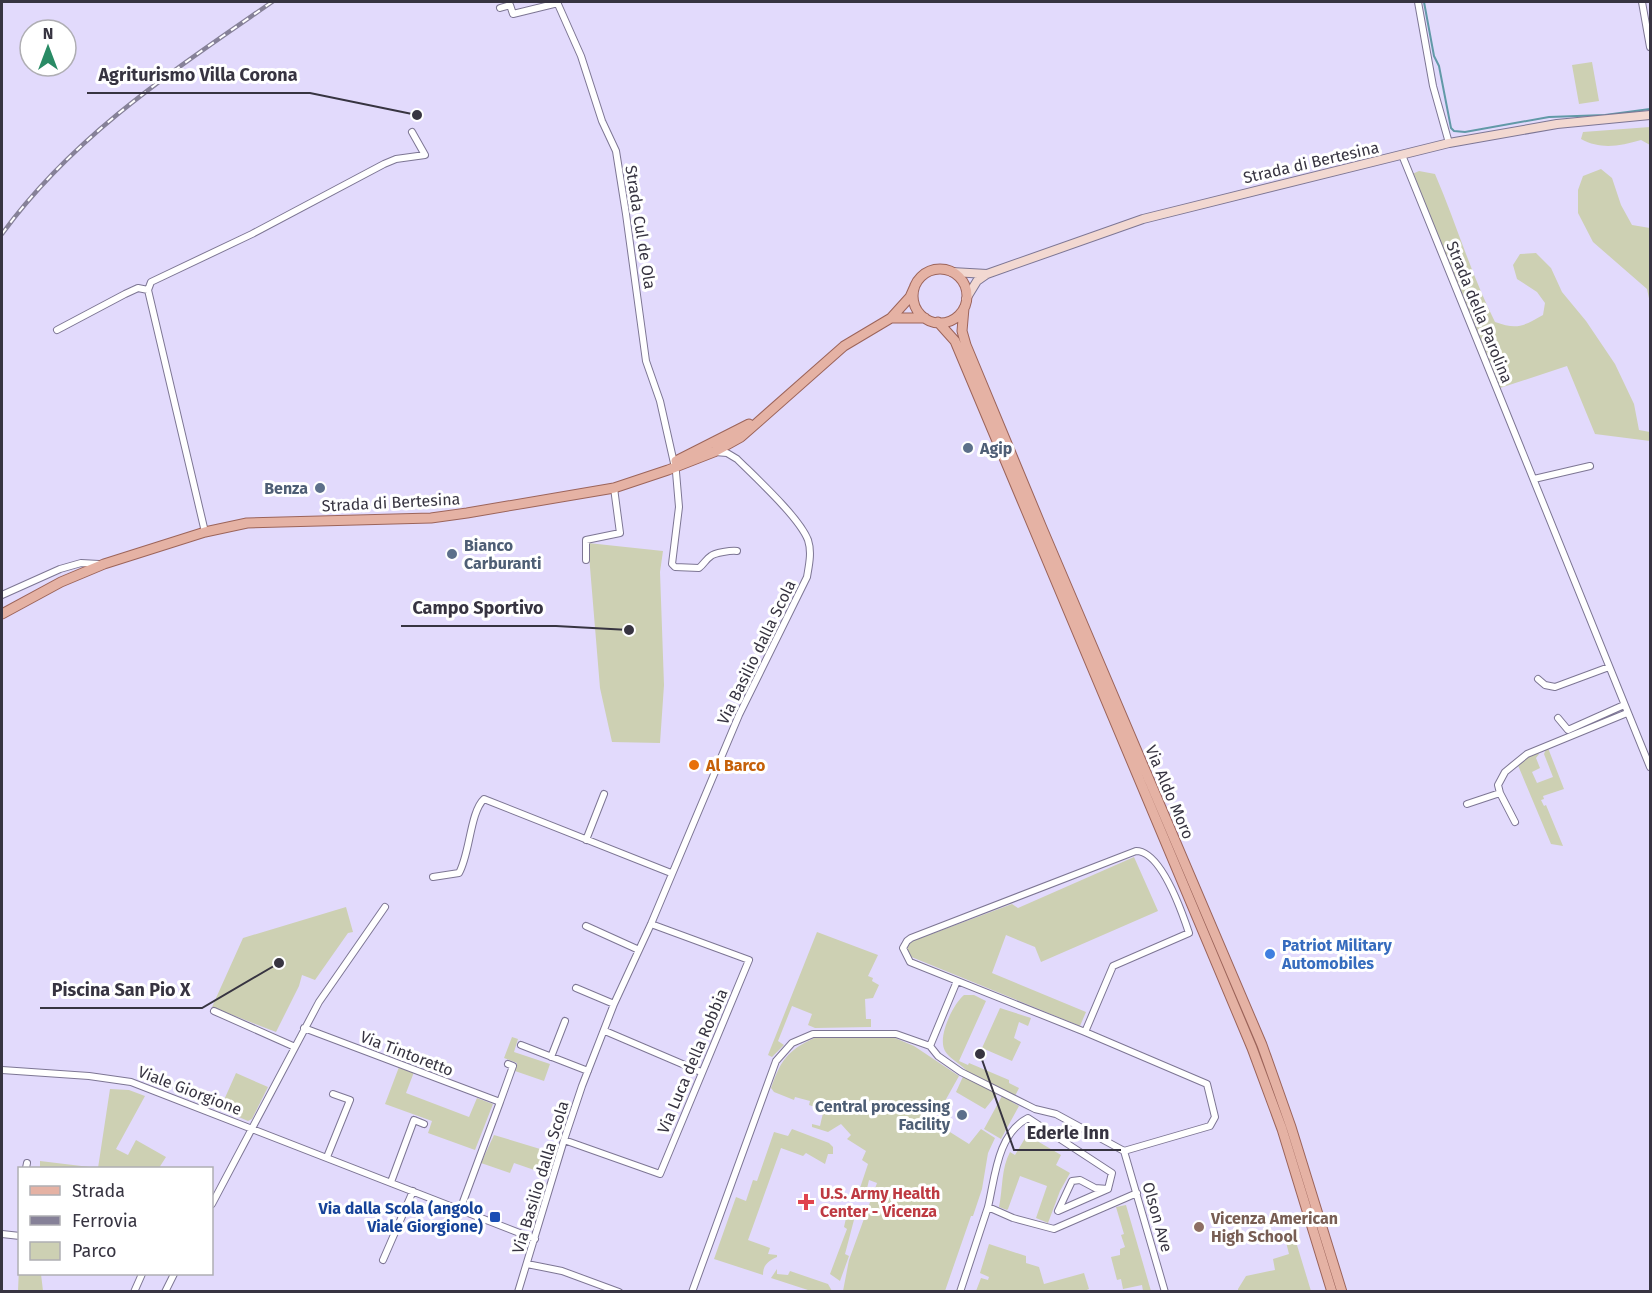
<svg xmlns="http://www.w3.org/2000/svg" width="1652" height="1293" font-family="'Fira Sans',sans-serif">
<style>
.green{fill:#cdd0b3}
.lines{fill:none;stroke-linecap:round;stroke-linejoin:round}
.stream{stroke:#6199a7;stroke-width:2}
.street-casing{stroke:#7d7694;stroke-width:8}
.secondary-casing{stroke:#7d7694;stroke-width:10}
.primary-casing{stroke:#9c645a;stroke-width:11}
.street{stroke:#fff;stroke-width:6}
.secondary{stroke:#f2d8d1;stroke-width:8}
.primary{stroke:#e5b2a4;stroke-width:9}
.rail-casing{stroke:#868198;stroke-width:4.5}
.rail{stroke:#fff;stroke-width:2;stroke-dasharray:7;stroke-linecap:butt}
.service-dot{fill:#5c6f8a;stroke:#fff;stroke-width:2}
.food-dot{fill:#e8710a;stroke:#fff;stroke-width:2}
.shop-dot{fill:#3f7fe0;stroke:#fff;stroke-width:2}
.health-dot{fill:#e0444e;stroke:#fff;stroke-width:2}
.transit-dot{fill:#1a4fb4;stroke:#fff;stroke-width:2}
.education-dot{fill:#8d6e63;stroke:#fff;stroke-width:2}
.labels{text-anchor:middle;stroke-width:6;stroke-linejoin:round;paint-order:stroke}
.street-label{font-size:16px;fill:#373441;stroke:#fff}
.service-label{font-size:16px;font-weight:bold;fill:#4e5e75;stroke:#fff;text-anchor:start}
.food-label{font-size:16px;font-weight:bold;fill:#c56008;stroke:#fff;text-anchor:start}
.shop-label{font-size:16px;font-weight:bold;fill:#366cbe;stroke:#fff;text-anchor:start}
.health-label{font-size:16px;font-weight:bold;fill:#be3a42;stroke:#fff;text-anchor:start}
.transit-label{font-size:16px;font-weight:bold;fill:#164399;stroke:#fff;text-anchor:end}
.education-label{font-size:16px;font-weight:bold;fill:#785e54;stroke:#fff;text-anchor:start}
.leader{fill:none;stroke:#373441;stroke-width:2}
.callout-dot{fill:#373441;stroke:#fff;stroke-width:2}
.callout-label{font-size:18px;text-anchor:middle;font-weight:bold;fill:#373441;stroke:#fff;stroke-width:6;stroke-linejoin:round;paint-order:stroke}
</style>
<rect width="100%" height="100%" fill="#e2dafc"/>
<path class="green" d="M1592,62L1599,101L1579,104L1572,65Z
M1650,127V145L1641,140C1620,146 1601,150 1581,139L1583,132Z
M1601,169L1612,178L1621,205L1632,225L1650,228V303L1647,289L1593,242L1578,213V190L1583,176Z
M1419,171L1435,174C1456,223 1471,274 1495,322C1517,330 1524,326 1543,315L1545,303L1537,292L1517,279L1513,265L1520,254L1536,253L1551,268L1562,292L1586,321L1615,364L1634,404L1639,430L1650,432V441L1595,434L1567,366L1497,389L1410,175Z
M588,543L663,551L660,572L664,685L660,743L612,742L600,688Z
M1548,748L1564,789L1543,796L1544,799L1541,800L1544,806L1546,805L1563,846L1551,844L1517,763L1538,752L1539,754L1536,758L1540,768L1532,772L1537,783L1553,777L1544,754L1546,749Z
M1134,857L1158,911L1041,962L1035,947L1006,935L992,973L1086,1012L1080,1026L909,956L907,949L910,942L1012,904L1018,908Z
M346,907L353,932L348,933L315,980L302,975L299,986L276,1032L212,1007L243,938Z
M817,932L878,955L868,976L873,978L872,981L879,985L873,998L865,999L866,1019H871V1027L815,1028L808,1025L812,1014L792,1006L778,1041L784,1045L772,1057L768,1055Z
M964,995H974L986,1001L959,1061L968,1065L969,1063L1009,1080V1083L1019,1088L1012,1102L1019,1106L1001,1139L984,1129L1002,1096L997,1094L985,1109L956,1092L966,1070C959,1063 949,1058 945,1051C937,1037 953,1004 964,995Z
M1000,1008L1031,1018L1028,1026L1019,1022L1014,1038L1021,1042L1012,1061L982,1048Z
M512,1037L518,1039L514,1052L550,1064L544,1081L515,1071L517,1063L504,1058Z
M814,1038H895L914,1046L959,1076L940,1110L933,1107L926,1117L969,1144L981,1129L995,1138L988,1153L982,1189L973,1216H971L945,1291H843L849,1260L877,1183L869,1180L865,1197L858,1194L868,1164L862,1160L866,1151L847,1139L851,1135L841,1124L828,1132L812,1127V1124L820,1126L823,1113L818,1108L809,1105L810,1101L795,1097L794,1100L774,1092L771,1088C781,1060 787,1051 814,1038Z
M399,1067L414,1072L406,1093L469,1117L477,1098L493,1104L475,1150L428,1133L432,1121L385,1104Z
M236,1073L268,1087L252,1119L248,1121L220,1109Z
M110,1089L129,1090L145,1096L116,1149L128,1155L136,1140L166,1157L159,1168H40V1161L98,1168Z
M792,1129L829,1143L833,1147V1154H828L825,1164L806,1153L803,1156L781,1148L748,1240L770,1248L768,1254L777,1255V1257C768,1261 763,1265 763,1275L714,1259L736,1197L746,1201L753,1180L757,1181L774,1132L788,1136Z
M494,1135L550,1152L543,1173L514,1163L510,1173L481,1163Z
M1027,1135L1061,1155L1056,1165L1070,1173L1060,1191L1048,1223L1036,1218L1047,1186L1020,1176L1008,1209L1007,1210L999,1207C1003,1188 1001,1169 1010,1152L1015,1155Z
M1126,1205L1151,1291H1143L1142,1285L1123,1289L1121,1279L1117,1280L1111,1257L1120,1255V1249L1125,1247L1121,1235L1124,1234L1116,1207Z
M847,1214L855,1216L845,1254L849,1256L840,1281L830,1274L847,1229L844,1227Z
M1293,1232L1311,1291H1238V1289L1246,1276L1275,1270L1273,1259L1289,1254L1284,1234Z
M989,1244L1026,1256V1263L1039,1267L1044,1284L1084,1273L1089,1289L1082,1292L976,1291L981,1278L988,1280L989,1277L980,1273Z
M19,1267L20,1274H41L43,1291H18Z
M777,1269V1274L788,1275L790,1271L828,1284L832,1291H811L771,1278Z"/>
<g class="lines">
<path class="stream" d="M1424,2L1434,56L1439,66L1451,128L1454,131L1465,132L1549,117L1605,115L1650,109"/>
<defs>
<path id="street" d="M557,2L581,56L602,121L616,151L626,214L646,361L660,401L676,472L679,507L672,564L675,567L699,568C704,564 706,559 711,556C714,553 732,550 737,551
M1418,2L1433,86L1449,143
M1642,2L1650,47
M500,8L510,5L513,14L558,3
M1402,155L1650,767
M148,290L205,532
M57,330L125,294L138,288L148,290L151,282L252,234L384,164L396,159L425,155L412,132
M1534,479L1590,466
M586,560V540L620,533L614,488
M2,595L60,569L81,563L99,564
M1538,679L1545,685L1555,687L1609,667
M1558,718L1568,730L1624,705
M1500,793L1515,822
M1467,804L1500,793L1498,785L1505,772L1527,754L1627,713
M586,840L604,794
M433,877L459,873C470,854 470,812 484,799L671,873
M586,926L639,950
M576,988L614,1004
M214,1011L295,1047
M304,1028L500,1102L460,1210
M605,1031L701,1072
M521,1045L588,1071
M930,1046L957,981
M551,1057L565,1021
M2,1070L89,1076L131,1082L535,1239
M500,1102L513,1066L508,1064
M564,1140L660,1174L749,960L651,924
M1124,1151L1165,1292
M327,1157L350,1100L333,1094
M26,1168L27,1163
M391,1182L414,1120L424,1124
M212,1204L319,1002L385,907
M988,1207C995,1178 997,1134 1028,1118L1112,1173L1108,1189L1095,1188L1080,1180L1072,1181L1058,1211L1108,1189
M2,1234L20,1236
M383,1260L413,1191
M527,1264L562,1271L619,1292
M134,1292L142,1274
M165,1292L174,1274
M518,1292L564,1140L582,1086L614,1004L651,924L739,715L807,577C809,565 812,552 808,540C799,517 755,477 737,459L727,453L715,452
M692,1292L776,1061L792,1043L813,1034H896L930,1046L938,1056L961,1072L1035,1109L1056,1114L1124,1151L1210,1126L1215,1117L1207,1084L1085,1032L910,962L903,948L907,941L911,938L1136,851C1161,851 1182,912 1189,933L1113,966L1085,1032
M960,1292L988,1207L1013,1218L1054,1229L1137,1193"/>
<path id="secondary" d="M952,272L987,274
M966,299L977,281L987,274L1143,219L1449,143L1557,124L1650,115"/>
<path id="primary" d="M913 296a27 27 0 1 1 54 0a27 27 0 1 1-54 0Z
M964,308L962,331L966,345L1042,528L1262,1045L1291,1127L1342,1292
M891,318H925
M938,322L955,341L1252,1048L1282,1129L1332,1292
M676,461L749,424
M2,614L61,582L104,564L205,532L247,523L431,518L467,513L614,488L668,470L714,452L741,437L844,346L891,318L910,297L914,288"/>
</defs>
<use href="#street" class="street-casing"/>
<use href="#secondary" class="secondary-casing"/>
<use href="#primary" class="primary-casing"/>
<use href="#street" class="street"/>
<use href="#secondary" class="secondary"/>
<use href="#primary" class="primary"/>
<defs>
<path id="rail" d="M2,234C73,136 174,70 272,2"/>
</defs>
<use href="#rail" class="rail-casing"/>
<use href="#rail" class="rail"/>
</g>
<g class="service-dot">
<circle cx="968" cy="448" r="6"/>
<circle cx="320" cy="488" r="6"/>
<circle cx="452" cy="554" r="6"/>
<circle cx="962" cy="1115" r="6"/>
</g>
<circle class="food-dot" cx="694" cy="765" r="6"/>
<circle class="shop-dot" cx="1270" cy="954" r="6"/>
<path class="health-dot" d="M803 1193h6v6h6v6h-6v6h-6v-6h-6v-6h6z"/>
<rect class="transit-dot" x="489" y="1211" width="12" height="12" rx="3"/>
<circle class="education-dot" cx="1199" cy="1227" r="6"/>
<g class="labels">
<g class="street-label">
<text transform="translate(1311 162) rotate(-13)" y="6">Strada di Bertesina</text>
<text transform="translate(641 227) rotate(81)" y="6">Strada Cul de Ola</text>
<text transform="translate(1480 312) rotate(68)" y="6">Strada della Parolina</text>
<text transform="translate(391 502) rotate(-3)" y="6">Strada di Bertesina</text>
<text transform="translate(756 652) rotate(-64)" y="6">Via Basilio dalla Scola</text>
<text transform="translate(1170 792) rotate(67)" y="6">Via Aldo Moro</text>
<text transform="translate(407 1053) rotate(21)" y="6">Via Tintoretto</text>
<text transform="translate(692 1061) rotate(-67)" y="6">Via Luca della Robbia</text>
<text transform="translate(190 1090) rotate(21)" y="6">Viale Giorgione</text>
<text transform="translate(540 1177) rotate(-73)" y="6">Via Basilio dalla Scola</text>
<text transform="translate(1158 1217) rotate(74)" y="6">Olson Ave</text>
</g>
<g class="service-label">
<text x="980" y="454">Agip</text>
<text x="308" y="494" text-anchor="end">Benza</text>
<text x="464" y="551">Bianco<tspan x="464" dy="18">Carburanti</tspan></text>
<text x="950" y="1112" text-anchor="end">Central processing<tspan x="950" dy="18">Facility</tspan></text>
</g>
<g class="food-label">
<text x="706" y="771">Al Barco</text>
</g>
<g class="shop-label">
<text x="1282" y="951">Patriot Military<tspan x="1282" dy="18">Automobiles</tspan></text>
</g>
<g class="health-label">
<text x="820" y="1199">U.S. Army Health<tspan x="820" dy="18">Center - Vicenza</tspan></text>
</g>
<g class="transit-label">
<text x="483" y="1214">Via dalla Scola (angolo<tspan x="483" dy="18">Viale Giorgione)</tspan></text>
</g>
<g class="education-label">
<text x="1211" y="1224">Vicenza American<tspan x="1211" dy="18">High School</tspan></text>
</g>
</g>
<path class="leader" d="M417 115L310 93H87M629 630L556 626H401M279 963L202 1008H40M980 1054L1014 1150H1121"/>
<g class="callout-dot">
<circle cx="417" cy="115" r="6"/>
<circle cx="629" cy="630" r="6"/>
<circle cx="279" cy="963" r="6"/>
<circle cx="980" cy="1054" r="6"/>
</g>
<g class="callout-label">
<text x="198" y="81">Agriturismo Villa Corona</text>
<text x="478" y="614">Campo Sportivo</text>
<text x="121" y="996">Piscina San Pio X</text>
<text x="1068" y="1139">Ederle Inn</text>
</g>
<rect width="1652" height="1293" fill="none" stroke="#373441" stroke-width="6"/>
<rect x="18" y="1167" width="195" height="108" fill="#ffffff" stroke="#afaeb3" stroke-width="1.5"/>
<rect x="30" y="1186" width="30" height="9" fill="#e5b2a4" stroke="#afaeb3" stroke-width="1.5"/>
<text x="72" y="1197" font-size="18" fill="#373441">Strada</text>
<rect x="30" y="1216" width="30" height="9" fill="#868198" stroke="#afaeb3" stroke-width="1.5"/>
<text x="72" y="1227" font-size="18" fill="#373441">Ferrovia</text>
<rect x="30" y="1242" width="30" height="18" fill="#cdd0b3" stroke="#afaeb3" stroke-width="1.5"/>
<text x="72" y="1257" font-size="18" fill="#373441">Parco</text>
<g transform="translate(48 48)"><circle r="28" fill="#ffffff" stroke="#afaeb3" stroke-width="1.5"/>
<path d="M0-4.5L10 22L0 15L-10 22Z" fill="#298b65"/>
<text y="-9" font-size="16" font-weight="bold" text-anchor="middle" fill="#373441">N</text>
</g>
</svg>
